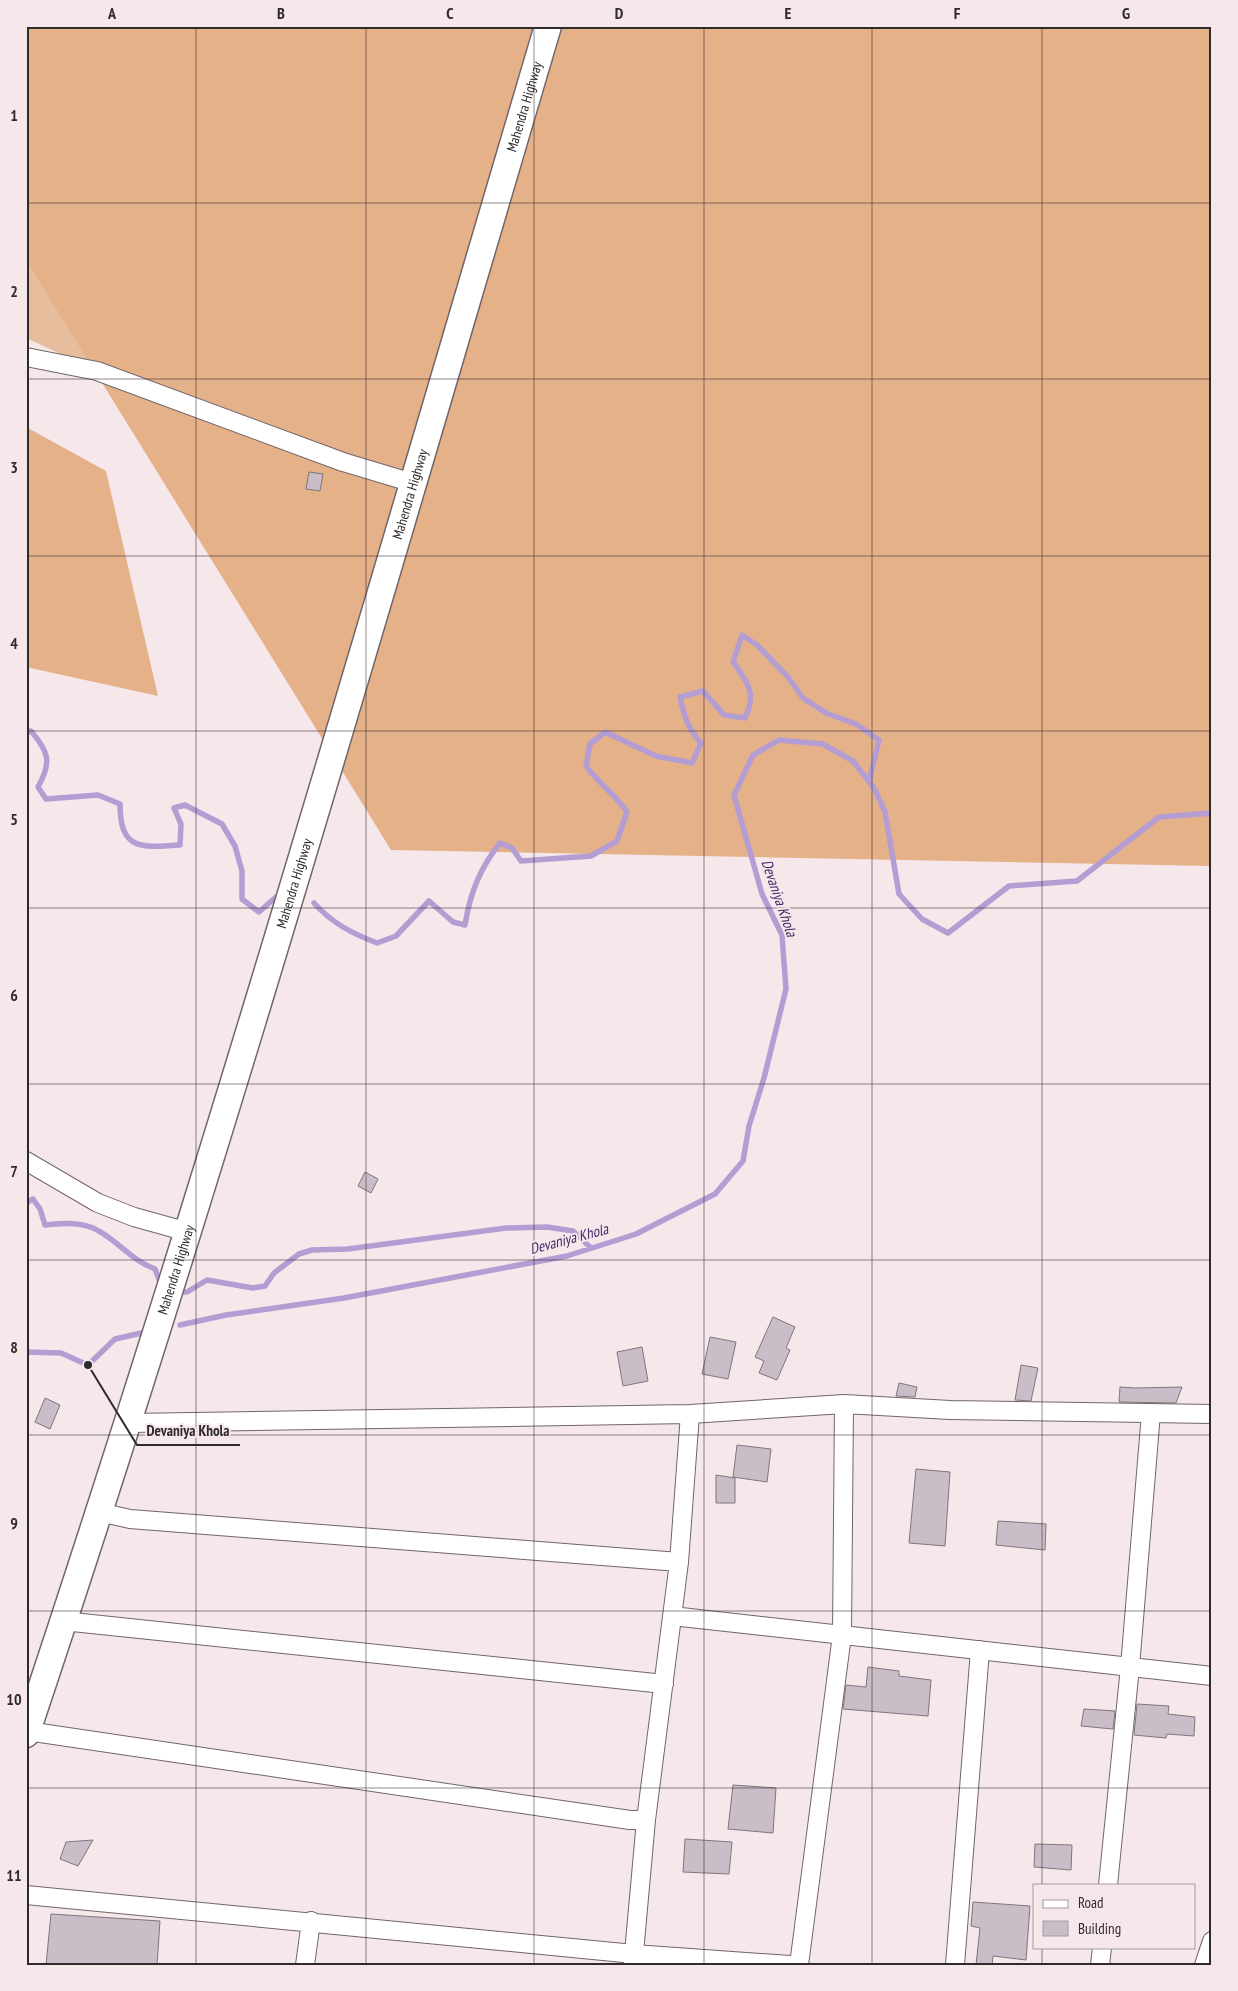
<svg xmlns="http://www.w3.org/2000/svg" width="1238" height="1991" font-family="'PT Sans Narrow',sans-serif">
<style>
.green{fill:#e6bd9d}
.forest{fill:#e4b189}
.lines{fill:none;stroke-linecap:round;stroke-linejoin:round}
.stream{stroke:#b39dd2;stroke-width:5.5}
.building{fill:#c9bec7;stroke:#7f757d}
.minor-casing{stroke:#726568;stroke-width:20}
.highway-casing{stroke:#726568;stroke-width:29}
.minor{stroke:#fff;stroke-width:18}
.highway{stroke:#fff;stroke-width:26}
.grid{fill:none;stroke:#2f2a2b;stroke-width:1;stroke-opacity:0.55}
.labels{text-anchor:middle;stroke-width:4;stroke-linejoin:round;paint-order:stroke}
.street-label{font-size:14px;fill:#2f2a2b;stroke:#f6e7eb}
.water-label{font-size:15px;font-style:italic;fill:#452767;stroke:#f6e7eb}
.leader{fill:none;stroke:#2f2a2b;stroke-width:2}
.callout-dot{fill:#2f2a2b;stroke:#f6e7eb;stroke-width:2}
.callout-label{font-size:15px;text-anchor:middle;font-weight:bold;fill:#2f2a2b;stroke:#f6e7eb;stroke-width:4;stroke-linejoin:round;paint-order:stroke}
.neatline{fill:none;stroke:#2f2a2b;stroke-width:2}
.grid-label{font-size:16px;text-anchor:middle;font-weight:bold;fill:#2f2a2b}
</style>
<rect width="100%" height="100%" fill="#f6e7eb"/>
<path class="green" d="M26,260L89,358L97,371L26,338Z"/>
<path class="forest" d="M26,26H1212V866L391,850L26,260Z
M26,427L106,471L158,696L26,667Z"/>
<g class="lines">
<path class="stream" d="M26,732L31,731C49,752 52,762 38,787L46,799L98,795L120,804C120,850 140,848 180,845L181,824L174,808L185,805L222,824L235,846L242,871V899L259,912L276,897
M314,903C332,923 351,933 377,943L396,936L429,901L453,922L465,925C470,893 480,868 500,843L512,848L521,861L591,856L617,841L627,812C615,794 598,783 586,766L590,744L605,732L656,756L692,763L701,743C688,729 684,716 680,697L703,691L724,715L745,718C757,693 748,683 733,662L742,635L757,645L788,677L803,698L826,713L856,724L879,740L869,782
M26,1203L33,1199L40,1209L45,1225C60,1223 79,1222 93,1228C116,1238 130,1260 155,1269L162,1287
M175,1292H187L207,1280L253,1288L265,1286L274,1273L299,1254L312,1250L348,1249L506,1228L547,1227L573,1231L591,1248
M180,1325L226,1315L344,1298L567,1256L636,1234L715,1194L743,1161L749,1126L764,1078L786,989L782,935L762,894L734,795L753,755L779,740L823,744L853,761L874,788L885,812L899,894L922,919L948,933L1009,886L1077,881L1159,817L1212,813
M26,1352L61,1353L88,1365L115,1339L146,1332"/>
</g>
<path class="building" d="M309,472L323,474L320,491L306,489Z
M365,1172L378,1179L371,1193L358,1186Z
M773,1317L795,1327L786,1348L790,1350L777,1380L759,1373L764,1361L755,1357Z
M710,1337L736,1342L728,1379L702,1374Z
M642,1347L648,1381L623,1386L617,1352Z
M1021,1365L1038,1368L1031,1401L1015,1400Z
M899,1383L917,1387L915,1397L896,1396Z
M1120,1387L1135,1388L1182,1387L1176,1403L1119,1402Z
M45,1398L60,1405L50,1429L35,1422Z
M737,1445L771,1449L767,1482L733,1477Z
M916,1469L950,1472L945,1546L909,1543Z
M716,1475L735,1478V1503H716Z
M998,1521L1046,1524L1045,1550L996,1545Z
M868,1667L899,1671V1676L931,1680L928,1716L843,1709L846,1685L866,1687Z
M1137,1704L1169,1706L1168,1714L1195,1717L1194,1736L1167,1734L1166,1738L1134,1735Z
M1084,1709L1115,1711L1113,1729L1081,1726Z
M733,1785L776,1788L773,1833L728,1829Z
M685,1839L732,1842L729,1874L683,1872Z
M93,1840L78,1866L60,1859L66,1842Z
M1035,1844L1072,1845L1071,1870L1034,1867Z
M973,1902L1030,1906L1026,1960L993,1956L992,1965H976L980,1928L971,1926Z
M51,1914L160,1921L157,1965H46Z"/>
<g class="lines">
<defs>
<path id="minor" d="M26,357L97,371L343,462L413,483
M26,1161L98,1203L134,1217L188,1232
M129,1423L690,1414L844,1404L950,1410L1212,1414
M99,1512L130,1519L679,1562
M672,1616L1212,1676
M63,1621L664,1684
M27,1731L630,1820H646
M1108,1885L1130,1667L1151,1413
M26,1895L634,1954L790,1965
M633,1964L646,1820L679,1562L690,1414
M305,1965L311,1921
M799,1965L842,1635L844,1404
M955,1965L980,1650
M1100,1965L1102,1947
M1204,1965L1212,1941"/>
<g id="highway">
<path id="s1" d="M26,1734C215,1169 379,597 548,26"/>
</g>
</defs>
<use href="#minor" class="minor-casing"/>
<use href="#highway" class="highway-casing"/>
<use href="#minor" class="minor"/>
<use href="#highway" class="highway"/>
</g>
<path class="grid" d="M196,26V1965M366,26V1965M534,26V1965M704,26V1965M872,26V1965M1042,26V1885M26,203H1212M26,379H1212M26,556H1212M26,731H1212M26,908H1212M26,1084H1212M26,1260H1212M26,1435H1212M26,1611H1212M26,1788H1212M1042,1947V1965"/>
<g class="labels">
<g class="street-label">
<text dy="5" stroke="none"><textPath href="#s1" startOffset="1702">Mahendra Highway</textPath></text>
<text dy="5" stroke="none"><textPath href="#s1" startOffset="1298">Mahendra Highway</textPath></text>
<text dy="5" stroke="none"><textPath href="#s1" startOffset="892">Mahendra Highway</textPath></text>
<text dy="5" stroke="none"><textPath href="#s1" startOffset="488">Mahendra Highway</textPath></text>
</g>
<g class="water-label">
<text transform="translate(779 898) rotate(71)" y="5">Devaniya Khola</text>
<text transform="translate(569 1239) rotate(-15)" y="5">Devaniya Khola</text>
</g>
</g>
<path class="leader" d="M88 1365L137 1445H240"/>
<circle class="callout-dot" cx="88" cy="1365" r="5"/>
<g class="callout-label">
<text x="188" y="1436">Devaniya Khola</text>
</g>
<rect width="1238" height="1991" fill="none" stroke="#f6e7eb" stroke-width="55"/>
<rect x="1033" y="1884" width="162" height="65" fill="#f6e7eb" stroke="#a69b9e"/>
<rect x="1043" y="1900" width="25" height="8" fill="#ffffff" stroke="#a69b9e"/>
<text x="1078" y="1908" font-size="15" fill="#2f2a2b">Road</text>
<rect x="1043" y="1921" width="25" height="15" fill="#c9bec7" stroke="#a69b9e"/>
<text x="1078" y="1934" font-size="15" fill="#2f2a2b">Building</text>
<rect x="28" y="28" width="1182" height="1936" class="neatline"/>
<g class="grid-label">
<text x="112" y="19">A</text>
<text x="281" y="19">B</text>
<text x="450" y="19">C</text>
<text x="619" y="19">D</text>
<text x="788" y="19">E</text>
<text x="957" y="19">F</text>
<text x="1126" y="19">G</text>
<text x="14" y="121">1</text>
<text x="14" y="297">2</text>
<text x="14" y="473">3</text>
<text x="14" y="649">4</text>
<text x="14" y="825">5</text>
<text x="14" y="1001">6</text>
<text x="14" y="1177">7</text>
<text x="14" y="1353">8</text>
<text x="14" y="1529">9</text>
<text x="14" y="1705">10</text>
<text x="14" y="1881">11</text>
</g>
</svg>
